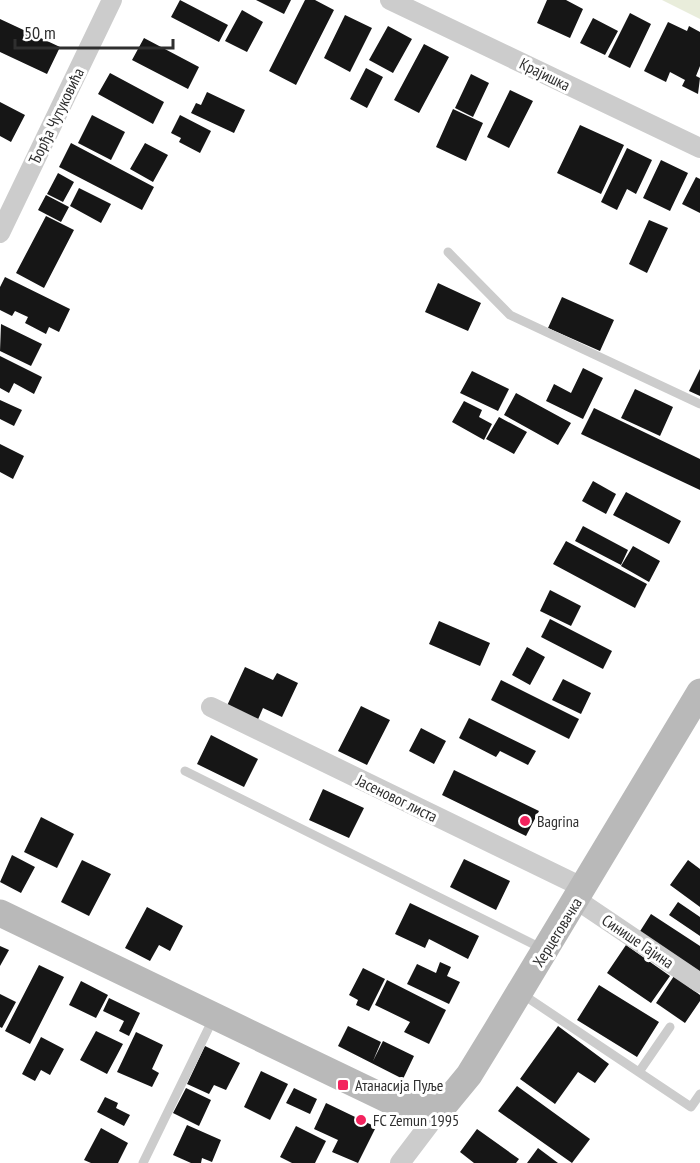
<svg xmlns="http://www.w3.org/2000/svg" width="700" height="1163" font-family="'PT Sans Narrow',sans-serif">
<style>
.green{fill:#e9eddb}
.building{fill:#161616}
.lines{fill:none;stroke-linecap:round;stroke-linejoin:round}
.lane{stroke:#ccc;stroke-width:9}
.street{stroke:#ccc;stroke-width:20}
.secondary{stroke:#b9b9b9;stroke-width:27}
.poi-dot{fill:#f3235e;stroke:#fff;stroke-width:2}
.labels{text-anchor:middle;stroke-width:6;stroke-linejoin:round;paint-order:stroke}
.street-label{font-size:16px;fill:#2f2f2f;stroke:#fff}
.poi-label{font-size:16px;fill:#2f2f2f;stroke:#fff;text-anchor:start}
</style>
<rect width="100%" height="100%" fill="#fff"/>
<path class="green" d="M662,0H700V19Z"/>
<path class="building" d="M180,0L228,25L219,42L171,17Z
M256,0H291L284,14Z
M305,0H315L334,10L296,85L269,71Z
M547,0H566L583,9L570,38L537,23Z
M242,10L263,22L247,52L225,41Z
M630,13L651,24L630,68L608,57Z
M345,15L372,28L350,72L324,58Z
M593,18L618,31L605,55L580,43Z
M0,19L60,47L47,74L0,52Z
M668,22L687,31L689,26L700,32V66L696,76L700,78L698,94L682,86L685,80L670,72L666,82L644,71Z
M388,26L412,39L393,73L369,60Z
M144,38L199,67L188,89L132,60Z
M424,44L449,57L419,113L394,100Z
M366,68L383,77L367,108L350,99Z
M110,73L164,102L153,124L98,94Z
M471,74L489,83L473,117L455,108Z
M510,90L533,101L509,148L487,137Z
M207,92L245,110L234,133L191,113L196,103L201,105Z
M0,102L25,115L11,142L0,136Z
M453,109L483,123L466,161L436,147Z
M92,115L125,132L111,160L78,143Z
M180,115L211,131L200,153L179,142L181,138L171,133Z
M580,125L624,145L601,194L557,173Z
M71,143L154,187L142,210L59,167Z
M145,143L168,155L153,182L130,169Z
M627,148L652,160L636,194L627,189L617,210L601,202Z
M661,160L688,173L670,211L643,198Z
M58,173L74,182L63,202L47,194Z
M696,177L700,179V213L682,204Z
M79,188L111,204L101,223L70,206Z
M46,195L69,207L61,222L38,210Z
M46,216L74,230L44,288L16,273Z
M649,220L668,228L647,273L629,264Z
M5,277L70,309L59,332L49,327L46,334L25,323L28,317L15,311L12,316L0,310V287Z
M438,283L481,303L468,331L425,312Z
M562,297L614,320L600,351L548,328Z
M1,324L42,344L31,366L0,351Z
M0,356L42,377L34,394L14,383L9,393L0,388Z
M583,368L603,378L583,419L546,401L554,384L571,393Z
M700,369V396L689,391Z
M472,371L509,389L498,411L460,393Z
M635,389L673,407L660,436L621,418Z
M516,393L571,423L558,445L504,415Z
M0,400L22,410L14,426L0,419Z
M464,401L482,410L479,417L492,424L484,440L452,422Z
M594,408L700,459V490L581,434Z
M499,417L527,432L514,454L486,439Z
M0,444L24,456L13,479L0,472Z
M593,481L616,494L606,514L582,501Z
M626,492L681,521L669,544L613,515Z
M583,526L628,550L621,565L575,541Z
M566,541L647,584L635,608L553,564Z
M633,546L660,561L649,582L621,566Z
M550,590L581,606L571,626L540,611Z
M550,619L612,651L603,669L541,637Z
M439,621L490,643L480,666L429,644Z
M527,647L545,657L530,685L512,675Z
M245,667L273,680L277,673L298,683L282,717L263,708L256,724L225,710Z
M563,679L591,693L581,714L552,700Z
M501,680L579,719L569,739L491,700Z
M361,706L390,720L367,765L338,751Z
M469,718L536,751L528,765L500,751L496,757L459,738Z
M421,728L446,741L434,764L409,751Z
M211,735L258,759L244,787L197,764Z
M454,770L539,811L526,836L442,795Z
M323,789L364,808L349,838L309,820Z
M41,817L74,834L57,868L24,852Z
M12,855L35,867L21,893L0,882Z
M464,859L510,881L496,910L450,887Z
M82,860L111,874L89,916L61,902Z
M688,860L700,869V907L670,885Z
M678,902L700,917V936L669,915Z
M410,903L479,936L468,959L429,939L425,948L395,934Z
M147,907L183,926L170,951L159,945L150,961L125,948Z
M651,914L700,946V979L637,936Z
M626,945L670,976L651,1003L607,973Z
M0,946L9,950L0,966Z
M440,962L451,967L447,976L460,982L449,1004L407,984L417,964L436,973Z
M39,965L64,977L30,1044L5,1031Z
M363,968L385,979L369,1011L356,1005L358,1000L349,995Z
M674,976L700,995V1001L685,1023L656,1003Z
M387,980L446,1010L429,1044L404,1032L410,1022L375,1005Z
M81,981L108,995L96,1018L69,1005Z
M599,985L659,1022L637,1057L577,1020Z
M0,994L16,1002L2,1028L0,1027Z
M109,998L140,1013L129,1036L119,1031L124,1021L103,1011Z
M348,1026L381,1042L373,1061L383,1041L414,1056L403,1079L338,1046Z
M558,1026L609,1064L595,1083L578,1072L555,1104L520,1079Z
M96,1031L123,1044L107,1074L80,1060Z
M136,1032L163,1045L152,1069L159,1073L152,1087L117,1072Z
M41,1037L64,1049L50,1075L41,1070L35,1081L22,1074Z
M205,1046L240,1063L226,1090L214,1085L209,1094L187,1084Z
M261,1071L288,1084L270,1120L244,1107Z
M517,1086L590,1139L572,1163L498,1111Z
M186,1088L211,1100L199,1126L173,1113Z
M294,1088L317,1099L310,1114L286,1103Z
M105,1097L118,1103L116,1108L130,1115L124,1126L97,1112Z
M326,1103L376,1127L358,1163L332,1152L338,1140L314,1129Z
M187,1125L221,1140L212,1162L202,1158L201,1163H191L173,1155Z
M296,1126L326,1141L315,1163H292L280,1157Z
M101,1128L128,1143L118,1163H91L84,1160Z
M477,1129L519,1159L516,1163H474L460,1152Z
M538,1148L558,1163H527Z"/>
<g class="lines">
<path class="lane" d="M448,252L510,315L700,404
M185,771L543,949
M522,994L691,1107L700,1094
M639,1072L670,1027
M143,1163L213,1019"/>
<path class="street" d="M390,0L700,148
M0,233L112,0
M211,707L584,888
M577,900L700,983
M400,1163L441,1109"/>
<path class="secondary" d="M0,913L393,1102L441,1109L469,1075L496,1031L700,692"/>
</g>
<g class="poi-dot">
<circle cx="525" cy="821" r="6"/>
<rect x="337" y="1079" width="12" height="12" rx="3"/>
<circle cx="361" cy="1120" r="6"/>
</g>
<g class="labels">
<g class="street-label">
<text transform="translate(545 74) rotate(26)" y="6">Крајишка</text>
<text transform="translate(56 116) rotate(-64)" y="6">Ђорђа Чутуковића</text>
<text transform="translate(397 798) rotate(26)" y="6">Јасеновог листа</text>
<text transform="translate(557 932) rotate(-58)" y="6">Херцеговачка</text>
<text transform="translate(638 941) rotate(34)" y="6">Синише Гајина</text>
</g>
<g class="poi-label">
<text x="537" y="827">Bagrina</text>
<text x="355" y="1091">Атанасија Пуље</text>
<text x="373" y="1126">FC Zemun 1995</text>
</g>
</g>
<path d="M15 39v9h158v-9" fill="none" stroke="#2f2f2f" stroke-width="3"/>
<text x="24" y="39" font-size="18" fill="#2f2f2f" stroke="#ffffff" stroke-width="4.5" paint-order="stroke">50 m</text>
</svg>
